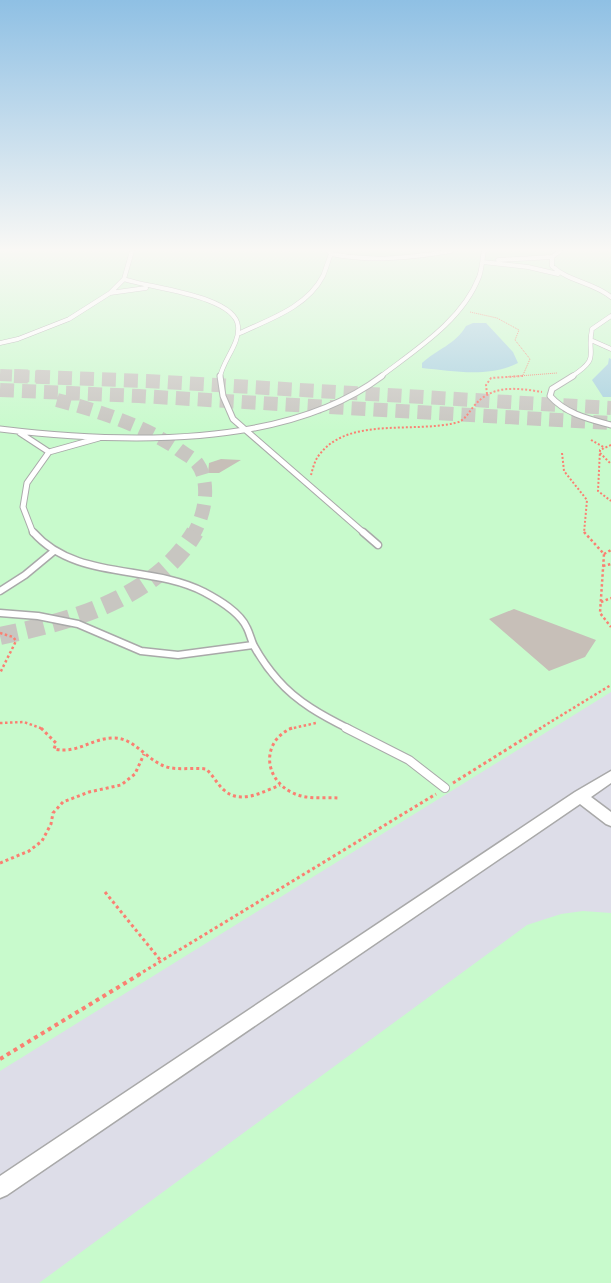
<svg xmlns="http://www.w3.org/2000/svg" width="611" height="1283" font-family="Karla,sans-serif">
<style>
.park{fill:#c8facc}
.plaza{fill:#dddde8}
.water{fill:#aad3df}
.building{fill:#c7bfb8}
.lines{fill:none;stroke-linecap:round;stroke-linejoin:round}
.primary-tunnel-far2{stroke:#c8c6c1;stroke-width:12;stroke-dasharray:12 5.5;stroke-linecap:butt}
.primary-tunnel-far1{stroke:#c8c6c1;stroke-width:14;stroke-dasharray:14 8;stroke-linecap:butt}
.primary-tunnel{stroke:#c8c6c1;stroke-width:18;stroke-dasharray:18 9;stroke-linecap:butt}
.service-far3-casing{stroke:#a9a9a9;stroke-width:5}
.service-far2-casing{stroke:#a9a9a9;stroke-width:7}
.service-far1-casing{stroke:#a9a9a9;stroke-width:9}
.service-casing{stroke:#a9a9a9;stroke-width:10}
.minor-casing{stroke:#a9a9a9;stroke-width:3}
.path-far4{stroke:#fa8072;stroke-width:1;stroke-dasharray:1 1;stroke-linecap:butt}
.path-far3{stroke:#fa8072;stroke-width:2;stroke-dasharray:2 2;stroke-linecap:butt}
.path-far2{stroke:#fa8072;stroke-width:2.5;stroke-dasharray:2.5 2.5;stroke-linecap:butt}
.path-far1{stroke:#fa8072;stroke-width:3;stroke-dasharray:3 3;stroke-linecap:butt}
.path{stroke:#fa8072;stroke-width:4;stroke-dasharray:4 4;stroke-linecap:butt}
.service-far3{stroke:#fff;stroke-width:4}
.service-far2{stroke:#fff;stroke-width:5}
.service-far1{stroke:#fff;stroke-width:6}
.service{stroke:#fff;stroke-width:8}
.minor{fill:#fff;fill-rule:evenodd}
</style>
<rect width="100%" height="100%" fill="#f2efe9"/>
<path class="park" d="M0,251H611V1283H0Z"/>
<path class="plaza" d="M611,692V913L583,911L561,914L527,925L39,1283H0V1071Z"/>
<path class="water" d="M473,323H486L513,352L518,363C489,378 453,371 422,368V363C436,350 456,344 466,326Z
M609,358L611,359V397H603L592,380L608,364Z"/>
<path class="building" d="M221,459L241,460L219,473H208L209,463Z
M514,609L596,640L585,657L549,671L489,619Z"/>
<g class="lines">
<path class="primary-tunnel-far2" d="M0,375L45,377"/>
<path class="primary-tunnel-far1" d="M14,376L147,381L611,408
M0,390L139,396L611,423
M57,400C99,411 142,425 178,449C184,454 192,457 197,463C211,482 205,514 194,533"/>
<path class="primary-tunnel" d="M0,636C71,621 155,599 195,532"/>
<defs>
<path id="service-far3" d="M560,251L552,257V266C569,282 593,282 611,297
M331,254C372,262 410,258 451,251
M498,260L552,257
M483,262L528,267L558,274
M124,279C148,288 235,295 238,326C240,344 223,360 220,377
M110,293L124,279L132,251
M240,333C270,319 307,307 323,276C326,269 328,261 331,254L329,251
M593,341L611,349
M0,343L18,339L69,319L110,293L146,288
M380,377C415,350 462,321 479,277C482,269 482,260 484,251
M571,377C602,357 586,356 592,329L611,316"/>
<path id="service-far2" d="M220,376L223,396L233,419L364,533
M573,376L552,389L550,396C566,414 589,419 611,425
M0,429C115,443 284,450 382,376
M20,433L49,452
M33,533L23,507L27,483L49,452L99,438"/>
<path id="service-far1" d="M33,532C76,581 150,564 204,592C219,600 240,612 247,628C250,634 251,640 254,646C260,657 269,670 278,680C297,702 323,716 349,729
M363,532L378,545
M0,591L25,575L54,551
M0,613L38,616L78,624L141,651L178,655L253,645"/>
<path id="service" d="M346,728L409,760L445,788"/>
<path id="minor" d="M611,771V783L591,797L611,812V826L606,824L580,804L7,1195L0,1198V1176L575,792Z"/>
</defs>
<use href="#service-far3" class="service-far3-casing"/>
<use href="#service-far2" class="service-far2-casing"/>
<use href="#service-far1" class="service-far1-casing"/>
<use href="#service" class="service-casing"/>
<use href="#minor" class="minor-casing"/>
<path class="path-far4" d="M470,312L497,318L519,330L515,340L530,359L523,375
M506,377L557,373"/>
<path class="path-far3" d="M487,394L486,385L491,378L523,376
M591,440L605,448
M611,445L600,450L598,491L611,501
M562,453L564,471L587,500L584,533
M600,453L611,464
M311,475C313,468 315,459 320,454C348,417 414,433 455,423C465,421 468,413 474,406C492,384 517,388 542,392"/>
<path class="path-far2" d="M584,532L604,554L600,613L611,627
M604,554L611,550
M603,566L611,564
M601,602L611,598
M0,633L13,637L16,641L0,673
M0,723L24,722L43,729
M289,729L316,723
M539,729L611,685"/>
<path class="path-far1" d="M41,728L56,743L54,749C79,754 91,738 114,738C134,738 146,759 164,766C177,771 192,767 206,769C213,775 217,784 224,790C240,805 263,792 280,785
M292,728C261,741 263,779 293,793C307,800 324,797 339,798
M453,783L541,728
M0,863L29,851L42,841L51,824L53,813L63,802L89,792L121,785L135,774L144,754
M105,892L161,961
M138,975L436,794"/>
<path class="path" d="M0,1059L140,974"/>
<use href="#service-far3" class="service-far3"/>
<use href="#service-far2" class="service-far2"/>
<use href="#service-far1" class="service-far1"/>
<use href="#service" class="service"/>
<use href="#minor" class="minor"/>
</g>
<linearGradient id="sky" x2="0" y2="1"><stop stop-color="#8fc0e4"/><stop offset="0.58" stop-color="#f9f8f5"/><stop offset="1" stop-color="#f9f8f5" stop-opacity="0"/></linearGradient>
<rect width="611" height="431" fill="url(#sky)"/>
</svg>
